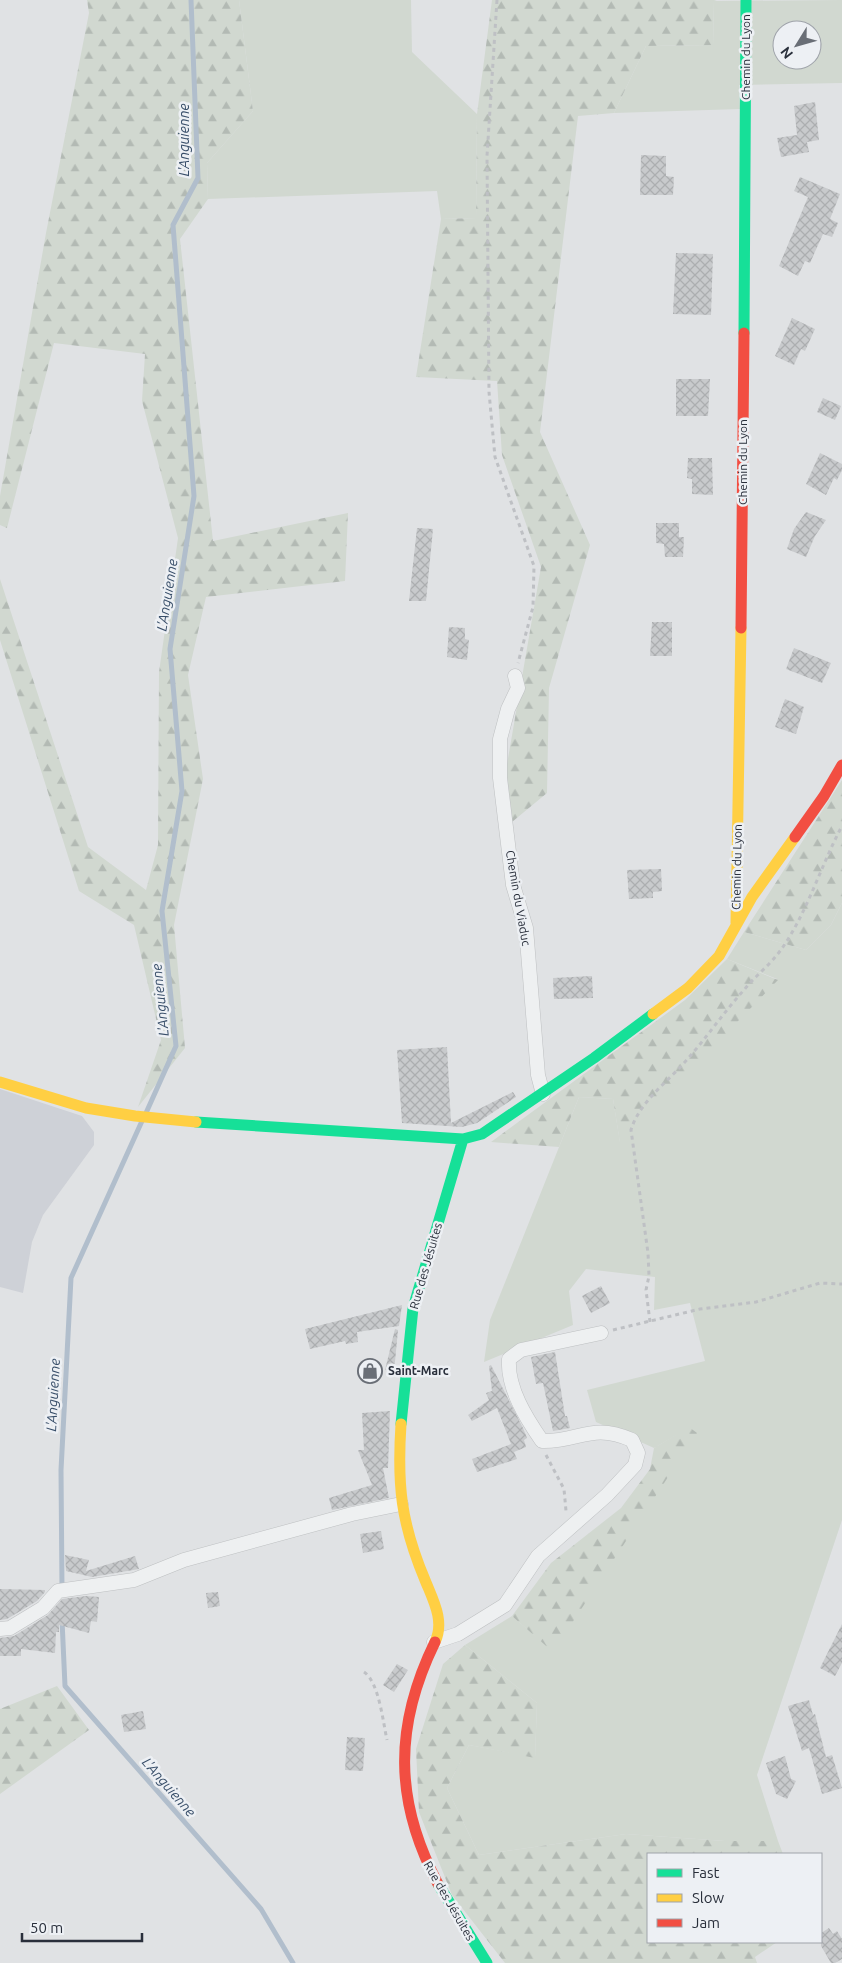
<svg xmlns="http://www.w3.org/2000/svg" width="842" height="1963" font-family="Ubuntu,sans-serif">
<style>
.built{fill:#ced1d7}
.grass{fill:#d1d8d0;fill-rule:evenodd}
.forest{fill:url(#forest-firs)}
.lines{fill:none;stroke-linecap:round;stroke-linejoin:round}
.stream{stroke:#b1becc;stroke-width:5}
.building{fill:url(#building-cross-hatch)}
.street-casing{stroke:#bec0c2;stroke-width:15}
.path{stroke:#bec0c4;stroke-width:3;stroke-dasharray:4 4;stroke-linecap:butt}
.street{stroke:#eef0f1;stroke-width:14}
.fast{stroke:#16e098;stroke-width:11}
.slow{stroke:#ffcf43;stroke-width:11}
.jam{stroke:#f24e42;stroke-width:11}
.labels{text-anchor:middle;stroke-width:5;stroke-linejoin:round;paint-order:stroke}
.street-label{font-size:12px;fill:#292f3b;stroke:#edf0f4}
.poi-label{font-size:12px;font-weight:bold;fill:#292f3b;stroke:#edf0f4;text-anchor:start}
.water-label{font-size:14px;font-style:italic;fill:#384e69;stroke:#edf0f4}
</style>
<defs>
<pattern id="forest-firs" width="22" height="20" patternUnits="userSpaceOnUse" patternTransform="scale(1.25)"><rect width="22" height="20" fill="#d1d8d0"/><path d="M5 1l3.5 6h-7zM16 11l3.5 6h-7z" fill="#b3bab4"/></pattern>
<pattern id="building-cross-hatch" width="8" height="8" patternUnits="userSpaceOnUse" patternTransform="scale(1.25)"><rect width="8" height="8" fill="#c8cacc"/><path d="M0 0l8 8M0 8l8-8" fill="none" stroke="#acaeb0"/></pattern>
</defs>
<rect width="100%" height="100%" fill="#e0e2e4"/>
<path class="built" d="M0,1089L82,1116L94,1132V1145L43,1215L32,1242L23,1293L0,1287Z"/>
<path class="grass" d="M239,0H411L412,52L477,114L476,218L441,219L437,191L208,199L207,163L253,111Z
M842,0V83L739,85L740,109L614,113L646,46L713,45L714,1ZM782,30H812V60H782Z
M842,903V1520L757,1775L778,1841H725L626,1834L479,1855L447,1788L469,1745L535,1757L537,1703L465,1645L512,1616L553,1651L689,1428L654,1448L596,1422L587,1390L705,1361L690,1303L654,1310L655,1277L586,1269L569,1291L573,1325L484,1362L490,1320L579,1097L613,1099L620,1142L777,979L727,959L744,932L806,950L831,925Z"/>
<path class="forest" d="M87,0H239L253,111L207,163L208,199L180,239L213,541L348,513L345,581L206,597L188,675L203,779L174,925L185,1048L138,1107L161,1040L134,925L79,891L0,640V579L88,847L146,890L158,845L159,672L178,538L142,401L145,354L54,343L7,528L0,525V496L46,233L89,13Z
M492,0H717L714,1L713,45L646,46L614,113L578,116L540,432L590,545L549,688L547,793L512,822L506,770L541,567L502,455L497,381L416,377L441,219L476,218L477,114Z
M842,780V903L831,925L806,950L744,932Z
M727,959L778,980L620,1143L613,1099L579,1097L559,1147L491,1142L685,1000Z
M689,1427L697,1433L553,1652L512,1616L551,1563L621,1508L650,1469L654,1448Z
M465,1645L537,1703L535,1758L469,1745L447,1788L479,1855L626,1834L725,1841H778L783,1854H648V1942H777L755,1957L757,1963H505L452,1895L419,1812L416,1749L443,1664Z
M57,1686L89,1730L0,1794V1709Z"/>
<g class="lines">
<path class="stream" d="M146,1113L176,1046L162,911L182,791L170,649L194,496L173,225L198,178L191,0
M62,1589L61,1470L71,1278L142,1121
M62,1620L65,1686L261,1909L293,1963"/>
</g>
<path class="building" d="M815,102L819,140L807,142L809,152L781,157L777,138L797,135L794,106Z
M641,155L666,156V176L674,177L673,195H640Z
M800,177L840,194L830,219L838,223L832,237L823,234L810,263L805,261L798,276L779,266L808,197L794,191Z
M676,253L713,254L711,315L673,314Z
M792,318L815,329L805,351L801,349L794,365L775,356Z
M676,379H710L708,416H676Z
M823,398L841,406L835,420L817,412Z
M820,453L842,464V470L837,480L834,478L826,495L806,484Z
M688,458H712L713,495L692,494V479L687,478Z
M806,512L826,520L815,536L806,557L787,549L794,529Z
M656,523H679V537H684L683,557H665L664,544L656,543Z
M417,528L433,529L426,601H409Z
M652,622H672V656H650Z
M449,627L465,628V639L469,640L467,660L447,657Z
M794,648L831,663L822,683L786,669Z
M785,699L804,707L796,734L775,727Z
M661,869L662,891L653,892V898L629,899L627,870Z
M592,976L593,998L554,999L553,978Z
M447,1047L451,1123L513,1092L516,1097L477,1123L462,1127L402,1123L397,1050Z
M601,1286L610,1303L591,1313L582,1296Z
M402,1305L399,1326L357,1332L358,1342L346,1344L345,1341L310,1349L305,1329Z
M395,1329L398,1330L394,1372L385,1370Z
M555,1352L565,1416H567L570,1428L553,1431L543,1383L536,1384L531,1357Z
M491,1365L523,1428L527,1438L524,1440L526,1447L514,1452L517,1459L477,1472L472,1459L511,1444L497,1408L472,1421L468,1415L489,1400L486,1393L492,1391L489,1366Z
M390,1411L388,1468H383L389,1498L332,1510L329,1498L372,1485L358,1450H364L362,1413Z
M381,1531L384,1549L363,1553L360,1534Z
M65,1555L89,1560L86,1571L135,1556L139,1569L92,1577L66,1571Z
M0,1589L45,1590V1592L37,1601L7,1619L0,1620Z
M218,1592L220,1606L208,1608L206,1593Z
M86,1596L99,1597L97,1622L91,1621L89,1633L59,1625V1632H56L55,1653L21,1649V1656H0V1638L14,1636L48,1615L62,1599Z
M842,1624V1663L835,1676L820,1668Z
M397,1664L408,1670L394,1692L383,1685Z
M809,1700L813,1715L815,1714L826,1757L832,1755L842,1788L822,1794L809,1748L802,1751L788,1706Z
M143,1711L146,1729L124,1732L121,1715Z
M347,1737L365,1738L363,1771L345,1770Z
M785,1756L791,1779L796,1781L787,1799L776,1794L766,1763Z
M829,1928L833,1934L837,1931L842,1939V1959L835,1963H831L821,1946V1933Z"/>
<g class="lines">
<defs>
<path id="street" d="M515,676L518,688L508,709L500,739V778L513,885L526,928L538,1075L543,1094
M0,1629L10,1628L43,1608L58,1591L134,1580L184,1560L352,1514L401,1504
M434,1642L458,1634L505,1605L538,1556L607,1495L635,1465L638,1453L632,1440C591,1422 580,1442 542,1441C526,1418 507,1388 509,1359L521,1350L601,1333"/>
</defs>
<use href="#street" class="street-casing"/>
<path class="path" d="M497,0L487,156L489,392L495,457L534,566L533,607L518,663
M650,1322L646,1290L649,1276L648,1253L631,1130C639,1103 665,1084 684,1063C705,1040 723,1013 744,990C755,976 769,966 780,951C806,916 821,865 842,826
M613,1330L700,1309L756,1302L820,1283L842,1284
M546,1455L564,1489L566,1511
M364,1672C379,1682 383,1722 387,1740"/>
<use href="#street" class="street"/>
<path class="fast" d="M744,333L746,0
M196,1122L463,1139L482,1134L594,1058L653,1014
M401,1424L413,1308L463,1139
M438,1884L487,1963"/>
<path class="slow" d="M736,923L741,628
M653,1014L688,988L719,956L752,897L795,837
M0,1082L86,1108L135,1116L196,1122
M401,1424C397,1485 401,1523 425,1580C433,1600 445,1621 435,1642"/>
<path class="jam" d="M741,628L744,333
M795,837L824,796L842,765
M435,1642C394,1726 394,1801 438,1884"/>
</g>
<defs>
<symbol id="shop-ring" viewBox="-11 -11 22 22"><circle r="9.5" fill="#edf0f4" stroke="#696e76" stroke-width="1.5"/><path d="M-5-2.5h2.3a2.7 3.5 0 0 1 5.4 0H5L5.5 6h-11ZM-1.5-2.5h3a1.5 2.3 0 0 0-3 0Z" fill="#696e76"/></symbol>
</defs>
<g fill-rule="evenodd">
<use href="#shop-ring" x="356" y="1357" width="28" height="28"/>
</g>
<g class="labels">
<g class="street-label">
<text transform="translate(746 57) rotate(-90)" y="4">Chemin du Lyon</text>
<text transform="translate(743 462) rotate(-90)" y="4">Chemin du Lyon</text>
<text transform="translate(737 867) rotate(-89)" y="4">Chemin du Lyon</text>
<text transform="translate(518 898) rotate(80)" y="4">Chemin du Viaduc</text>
<text transform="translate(426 1266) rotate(-74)" y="4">Rue des Jésuites</text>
<text transform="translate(449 1901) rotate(60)" y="4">Rue des Jésuites</text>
</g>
<g class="poi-label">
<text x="388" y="1375">Saint-Marc</text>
</g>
<g class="water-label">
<text transform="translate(184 140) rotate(-90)" y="5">L'Anguienne</text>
<text transform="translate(167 595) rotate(-81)" y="5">L'Anguienne</text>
<text transform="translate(160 1000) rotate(-96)" y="5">L'Anguienne</text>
<text transform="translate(53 1395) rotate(-87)" y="5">L'Anguienne</text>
<text transform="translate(169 1787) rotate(49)" y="5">L'Anguienne</text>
</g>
</g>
<rect x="647" y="1853" width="175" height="90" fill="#edf0f4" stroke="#9fa3aa"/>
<rect x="657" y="1869" width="25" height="8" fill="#16e098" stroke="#9fa3aa"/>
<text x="692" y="1878" font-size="15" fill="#292f3b">Fast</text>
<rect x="657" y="1894" width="25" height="8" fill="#ffcf43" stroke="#9fa3aa"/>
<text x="692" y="1903" font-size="15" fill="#292f3b">Slow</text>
<rect x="657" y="1919" width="25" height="8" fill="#f24e42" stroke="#9fa3aa"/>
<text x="692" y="1928" font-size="15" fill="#292f3b">Jam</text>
<g transform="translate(797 45) rotate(233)"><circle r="24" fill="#edf0f4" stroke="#9fa3aa"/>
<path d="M0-4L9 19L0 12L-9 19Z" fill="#696e76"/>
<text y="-8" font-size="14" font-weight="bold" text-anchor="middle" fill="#292f3b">N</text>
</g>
<path d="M22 1933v8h120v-8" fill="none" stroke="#292f3b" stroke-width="2.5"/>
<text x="30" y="1933" font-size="15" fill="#292f3b" stroke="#edf0f4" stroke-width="4" paint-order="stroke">50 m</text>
</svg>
